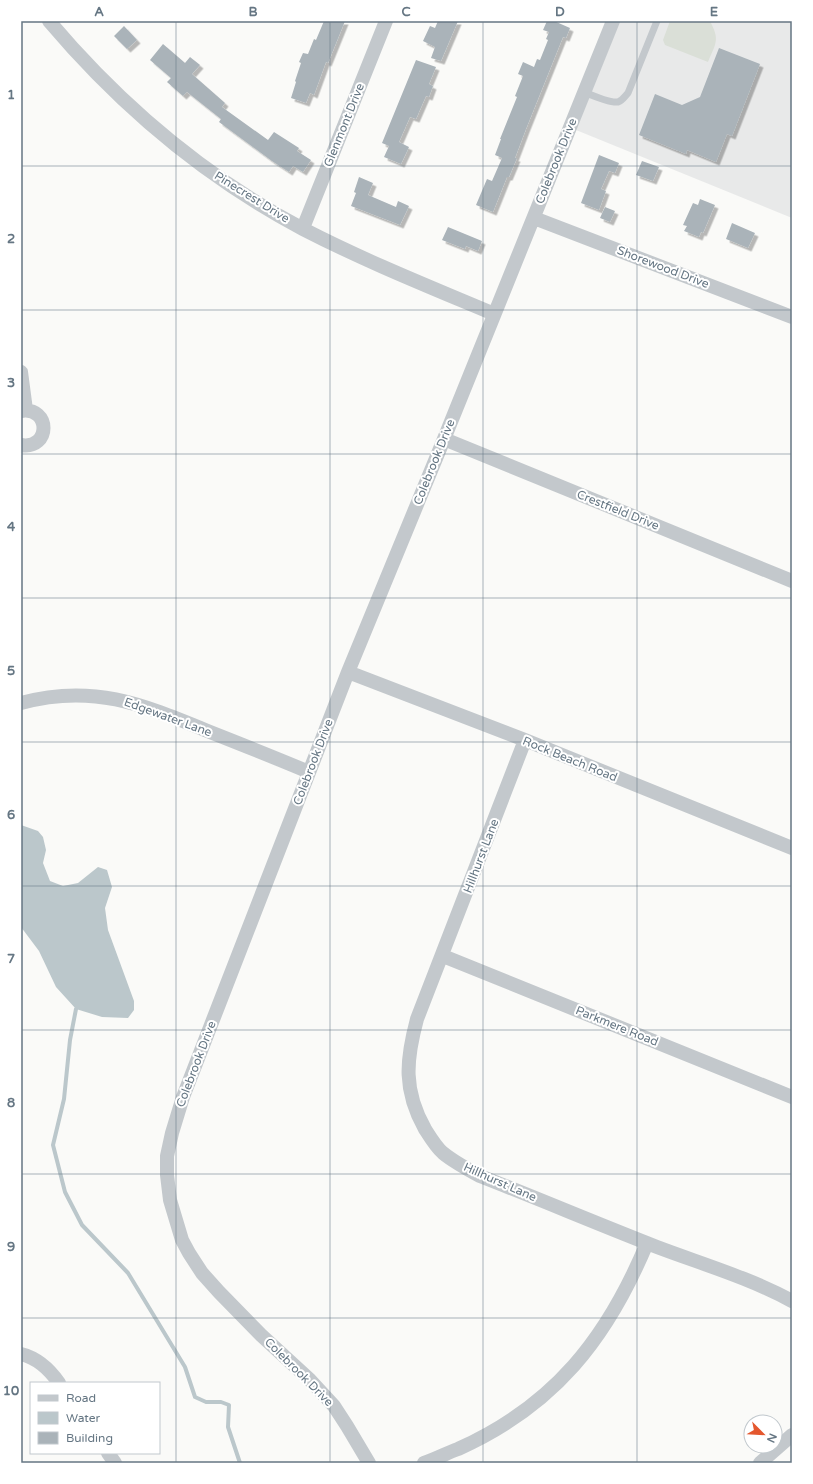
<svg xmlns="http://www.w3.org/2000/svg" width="813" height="1484" font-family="'Varela Round',sans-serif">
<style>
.built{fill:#e8e9e9}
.green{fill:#dadfd7}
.water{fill:#bbc7cb}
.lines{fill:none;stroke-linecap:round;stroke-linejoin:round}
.stream{stroke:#bbc7cb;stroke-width:4}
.building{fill:#aab3b9;filter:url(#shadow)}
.service{stroke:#c3c8cc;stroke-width:7}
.minor{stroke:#c3c8cc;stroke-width:14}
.grid{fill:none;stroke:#657683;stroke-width:1;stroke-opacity:0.55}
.labels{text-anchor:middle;stroke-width:4;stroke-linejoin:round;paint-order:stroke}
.street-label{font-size:12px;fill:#657683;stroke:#fff}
.neatline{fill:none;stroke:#657683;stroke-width:1.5}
.grid-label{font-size:13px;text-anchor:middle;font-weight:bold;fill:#657683}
</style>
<defs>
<filter id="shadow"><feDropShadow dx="3.5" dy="3.5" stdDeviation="0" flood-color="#0004"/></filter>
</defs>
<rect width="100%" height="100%" fill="#fafaf8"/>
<path class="built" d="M620,21H792V218L576,130Z"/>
<path class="green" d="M670,21H710C720,40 716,43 708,62L665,45L663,40Z"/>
<path class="water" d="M21,825L38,831L43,837L46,850L43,863L50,881L63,886L78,883L98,867L107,870L112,887L105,908L108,930L134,1001V1010L128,1018L102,1017L76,1009L56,987L39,951L21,927Z"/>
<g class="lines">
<path class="stream" d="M76,1009L70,1040L64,1099L53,1145L65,1192L82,1225L128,1273L185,1367L195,1397L206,1402H221L229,1405L228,1427L240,1463"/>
</g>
<path class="building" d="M324,21H345L328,63L326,62L314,95L310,93L306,103L291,98L296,82L295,81L301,63L299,62L303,53L308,54L314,39L316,40Z
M438,21H458L441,61L431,58L435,47L423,41L430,26L435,28Z
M547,21H554L570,28L566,38L563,37L526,129L515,158H517L509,177H507L493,212L476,205L487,179L492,181L502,158L495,155L501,139H500L517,97L515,96L523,76L518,74L523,62L534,67L537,59L540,60L548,40L546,39L549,32L543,30Z
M124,26L137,40L127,49L114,36Z
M163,44L185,63L190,57L200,65L192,74L225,103L222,107L268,140L274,132L299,148L297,151L311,160L303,172L293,166L289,172L272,161L219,122L221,119L187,92L183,96L167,82L171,78L150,60Z
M719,48L760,64L732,136L727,134L716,162L687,150L686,154L639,135L655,94L682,105L700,97Z
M416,60L436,67L429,84L433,86L429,97L426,96L416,119L410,117L399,142L409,147L401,164L384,157L389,146L382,143Z
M599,155L619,163L615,173L609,171L601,189L606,191L599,210L581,203Z
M642,161L659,167L653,181L636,175Z
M359,177L373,183L368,195L396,207L398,201L409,206L400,225L351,206L356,193L354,192Z
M700,199L715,205L703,233L701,232L699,237L684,231L687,226L683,225L693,203L698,205Z
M605,207L615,211L610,222L600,218Z
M732,223L755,233L748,248L726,239Z
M448,227L482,241L478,251L466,246L465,249L442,240Z"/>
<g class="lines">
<path class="service" d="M584,92C591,95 611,103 618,102C623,100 625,96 628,93L657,21"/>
<path class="minor" d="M49,21C120,105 205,177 303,229C365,261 430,287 494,314
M534,218L792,317
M303,228L386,21
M21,372L26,410
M21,411C51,406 51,450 21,445
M444,439L792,581
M348,672L525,740L792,848
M21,703C93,683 144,705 210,732C243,745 276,758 309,772
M525,740L417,1019C406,1060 403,1090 425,1129C430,1137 436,1147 443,1153C454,1162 467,1169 480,1176C539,1199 598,1224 657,1247C702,1264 750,1278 792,1301
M443,956L792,1097
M21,1354C37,1358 50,1370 59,1383
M108,1453L115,1463
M369,1463L347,1426L334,1406L310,1380L261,1335L219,1292L202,1273L189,1253L182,1240L170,1200L167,1175V1156L172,1133L183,1097L348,672L444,439L613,21
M424,1463C436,1459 447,1453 458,1449C554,1406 607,1339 647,1243
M760,1463L792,1435"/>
</g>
<path class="grid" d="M176,21V1463M330,21V1463M483,21V1463M637,21V1463M21,166H792M21,310H792M21,454H792M21,598H792M21,742H792M21,886H792M21,1030H792M21,1174H792M21,1318H792"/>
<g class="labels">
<g class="street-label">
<text transform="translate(344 125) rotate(-68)" y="4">Glenmont Drive</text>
<text transform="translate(556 161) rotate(-68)" y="4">Colebrook Drive</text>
<text transform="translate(252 197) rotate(32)" y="4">Pinecrest Drive</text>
<text transform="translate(663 267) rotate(21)" y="4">Shorewood Drive</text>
<text transform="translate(434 462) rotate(-68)" y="4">Colebrook Drive</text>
<text transform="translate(618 510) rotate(22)" y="4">Crestfield Drive</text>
<text transform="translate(168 717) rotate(20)" y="4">Edgewater Lane</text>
<text transform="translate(570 759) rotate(22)" y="4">Rock Beach Road</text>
<text transform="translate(313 762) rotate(-69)" y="4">Colebrook Drive</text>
<text transform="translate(481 856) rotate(-69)" y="4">Hillhurst Lane</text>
<text transform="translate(617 1026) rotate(22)" y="4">Parkmere Road</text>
<text transform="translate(196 1064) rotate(-69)" y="4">Colebrook Drive</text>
<text transform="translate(500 1182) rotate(24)" y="4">Hillhurst Lane</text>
<text transform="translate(299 1372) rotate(45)" y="4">Colebrook Drive</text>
</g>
</g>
<rect width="813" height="1484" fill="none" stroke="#ffffff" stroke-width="44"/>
<rect x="30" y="1382" width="130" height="72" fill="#ffffff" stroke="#c1c8cd"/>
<rect x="38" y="1395" width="20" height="6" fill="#c3c8cc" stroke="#c1c8cd"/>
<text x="66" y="1402" font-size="12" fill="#657683">Road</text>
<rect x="38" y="1412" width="20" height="12" fill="#bbc7cb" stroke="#c1c8cd"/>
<text x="66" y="1422" font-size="12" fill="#657683">Water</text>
<rect x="38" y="1432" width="20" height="12" fill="#aab3b9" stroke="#c1c8cd"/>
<text x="66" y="1442" font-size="12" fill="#657683">Building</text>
<g transform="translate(763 1434) rotate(114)"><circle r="19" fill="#ffffff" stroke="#c1c8cd"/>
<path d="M0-3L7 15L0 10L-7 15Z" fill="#e4572e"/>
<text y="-6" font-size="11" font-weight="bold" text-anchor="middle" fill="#657683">N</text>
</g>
<rect x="22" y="22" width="769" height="1440" class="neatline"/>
<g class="grid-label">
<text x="99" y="16">A</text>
<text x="253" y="16">B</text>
<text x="406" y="16">C</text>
<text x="560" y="16">D</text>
<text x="714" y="16">E</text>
<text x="11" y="99">1</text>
<text x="11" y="243">2</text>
<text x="11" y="387">3</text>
<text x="11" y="531">4</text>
<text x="11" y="675">5</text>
<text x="11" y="819">6</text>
<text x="11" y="963">7</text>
<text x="11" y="1107">8</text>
<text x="11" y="1251">9</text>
<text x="11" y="1395">10</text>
</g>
</svg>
